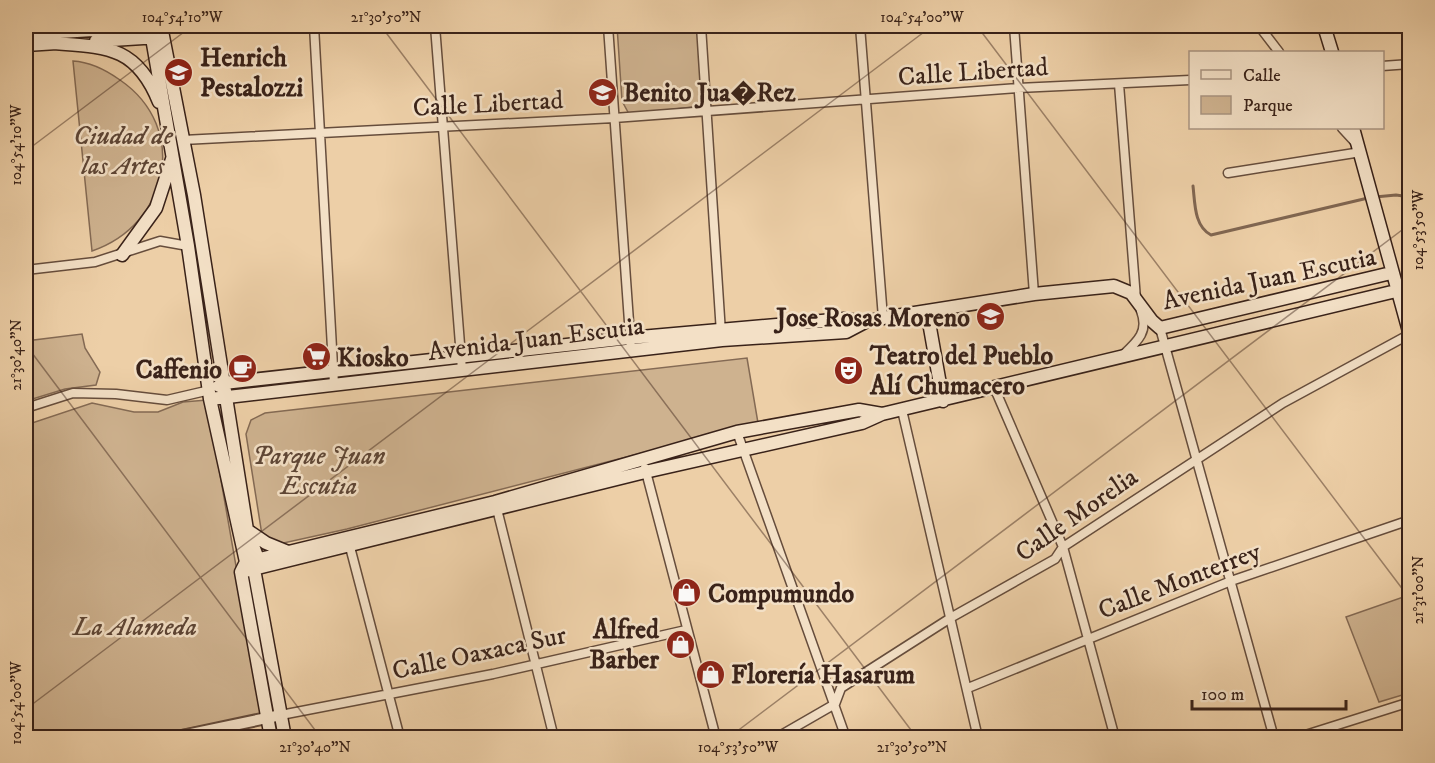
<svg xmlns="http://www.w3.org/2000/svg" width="1435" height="763" font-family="'IM FELL DW Pica',serif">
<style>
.green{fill:#ceb28f;stroke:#846a54;stroke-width:1.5}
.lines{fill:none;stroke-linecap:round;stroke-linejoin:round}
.stream{stroke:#806651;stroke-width:3}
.minor-casing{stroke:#664d3c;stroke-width:11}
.tertiary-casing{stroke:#664d3c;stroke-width:14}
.secondary-casing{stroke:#392219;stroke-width:15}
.minor{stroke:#f3e0c6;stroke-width:8}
.tertiary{stroke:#f3e0c6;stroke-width:10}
.secondary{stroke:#f3e0c6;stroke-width:12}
.ticks{fill:none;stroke:#392219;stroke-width:1.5;stroke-opacity:0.45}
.labels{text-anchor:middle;stroke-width:5;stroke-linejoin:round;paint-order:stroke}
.poi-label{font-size:26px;font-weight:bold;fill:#392219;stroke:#f3e0c6;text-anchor:start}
.street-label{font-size:26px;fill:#392219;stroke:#f3e0c6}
.park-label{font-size:26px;font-style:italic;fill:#5e4636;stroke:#f3e0c6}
.neatline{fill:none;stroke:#392219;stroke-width:2}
.ticks-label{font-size:15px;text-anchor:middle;fill:#392219}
</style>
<rect width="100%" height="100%" fill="#edcfa7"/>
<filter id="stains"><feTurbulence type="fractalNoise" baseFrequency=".00333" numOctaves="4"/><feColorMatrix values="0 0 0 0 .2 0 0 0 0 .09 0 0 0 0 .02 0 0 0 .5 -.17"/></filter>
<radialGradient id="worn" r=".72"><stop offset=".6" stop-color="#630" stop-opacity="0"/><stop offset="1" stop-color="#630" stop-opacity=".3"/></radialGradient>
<path class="green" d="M617,26H699L702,106L629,114L622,101Z
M73,61C91,62 106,70 120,80C190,128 169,225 92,251Z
M82,334L85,348L100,372L96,385L65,389L26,401V341Z
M747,358L758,423L347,529L279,544L262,535L246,434L251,420L265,413Z
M207,400L262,715L142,737H26V425L92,403L134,412H158L183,402Z
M1409,595V693L1379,702L1346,617Z"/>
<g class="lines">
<path class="stream" d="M1193,186C1195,203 1194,226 1211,235L1368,198
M1375,197L1396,195L1410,197"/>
<defs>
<path id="minor" d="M314,26L334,384
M435,26L462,370
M608,26L631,350
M701,26L721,333
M860,26L883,318
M1014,26L1034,294
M1259,26L1279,52
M1382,66L1410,64
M1119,84L1136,299
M1342,128L1354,141
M183,140L614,118L1018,88L1190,80
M1228,173L1361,152
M26,270L95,262L160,241L188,246
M1396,291L1410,278
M1160,328L1274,738
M1123,355C1138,341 1149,331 1141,311
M994,387L1063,547L1115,738
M26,408L73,393L116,394L167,400L210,390
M902,410L978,738
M737,432L846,738
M645,468L716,738
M496,505L554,738
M353,541L350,547L400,738
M968,688L1231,581L1410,520
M281,715L493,674L686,630
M776,738L835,704L841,688L952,617L1055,559L1063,547L1283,403L1410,334
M1296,738L1410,702"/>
<path id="tertiary" d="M172,738L281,715"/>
<path id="secondary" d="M1324,26L1332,52
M154,28L152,38L188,246L210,399L246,562L241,572L271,738
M26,34L161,26L194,195L247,530L258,559L254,569L285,738
M96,41L159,37
M52,43C105,47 136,45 159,102
M26,45L57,43
M1353,128L1410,335
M122,255L156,208L172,159
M927,311L943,401
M219,386L224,383L629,338L844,319L865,322
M210,399L722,340L846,332L865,322L883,318L1034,294L1114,286L1131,293L1152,321L1160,328L1391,273
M247,530L266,543L288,552
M252,561L495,502L737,432L859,410L882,414
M241,572L645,472L862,423L882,414L1396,291"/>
</defs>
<use href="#minor" class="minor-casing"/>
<use href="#tertiary" class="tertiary-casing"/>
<use href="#secondary" class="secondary-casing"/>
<use href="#minor" class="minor"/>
<use href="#tertiary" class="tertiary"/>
<use href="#secondary" class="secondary"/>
</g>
<path class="ticks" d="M381,26L917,738M977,26L1410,599M26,151L192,26M26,345L321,738M26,709L932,26M728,738L1410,224"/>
<defs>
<symbol id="school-disc" viewBox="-11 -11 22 22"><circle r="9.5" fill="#8f2418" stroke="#f3e0c6"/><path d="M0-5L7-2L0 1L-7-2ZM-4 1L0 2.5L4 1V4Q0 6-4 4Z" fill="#fff"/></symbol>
<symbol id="supermarket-disc" viewBox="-11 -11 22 22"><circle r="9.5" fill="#8f2418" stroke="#f3e0c6"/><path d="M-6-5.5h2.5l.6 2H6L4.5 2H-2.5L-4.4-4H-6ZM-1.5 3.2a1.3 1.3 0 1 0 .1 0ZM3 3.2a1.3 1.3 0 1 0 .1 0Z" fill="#fff"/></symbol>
<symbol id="cafe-disc" viewBox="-11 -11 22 22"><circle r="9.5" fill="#8f2418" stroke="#f3e0c6"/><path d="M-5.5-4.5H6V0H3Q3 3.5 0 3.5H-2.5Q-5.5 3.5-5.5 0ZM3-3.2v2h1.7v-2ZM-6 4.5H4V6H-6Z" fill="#fff"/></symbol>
<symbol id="theatre-disc" viewBox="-11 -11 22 22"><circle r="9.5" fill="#8f2418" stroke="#f3e0c6"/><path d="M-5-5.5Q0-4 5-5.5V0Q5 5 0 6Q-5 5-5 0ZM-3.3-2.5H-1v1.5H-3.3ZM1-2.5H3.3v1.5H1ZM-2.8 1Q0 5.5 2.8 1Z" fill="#fff"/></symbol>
<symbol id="shop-disc" viewBox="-11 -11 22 22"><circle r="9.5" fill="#8f2418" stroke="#f3e0c6"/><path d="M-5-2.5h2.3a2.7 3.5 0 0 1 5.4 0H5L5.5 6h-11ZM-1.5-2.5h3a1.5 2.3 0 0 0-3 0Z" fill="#fff"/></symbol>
</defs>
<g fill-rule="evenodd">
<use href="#school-disc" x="162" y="56" width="33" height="33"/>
<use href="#school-disc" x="586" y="76" width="33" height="33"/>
<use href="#school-disc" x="974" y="300" width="33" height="33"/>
<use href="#supermarket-disc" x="300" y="340" width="33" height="33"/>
<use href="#cafe-disc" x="226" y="352" width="33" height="33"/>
<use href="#theatre-disc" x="832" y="354" width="33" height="33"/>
<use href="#shop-disc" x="670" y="576" width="33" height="33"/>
<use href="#shop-disc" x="664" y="628" width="33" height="33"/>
<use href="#shop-disc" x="694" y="658" width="33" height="33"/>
</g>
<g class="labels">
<g class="poi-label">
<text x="200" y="66">Henrich<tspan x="200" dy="30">Pestalozzi</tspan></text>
<text x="623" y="101">Benito Jua�Rez</text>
<text x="970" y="326" text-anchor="end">Jose Rosas Moreno</text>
<text x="870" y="364">Teatro del Pueblo<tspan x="870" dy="30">Alí Chumacero</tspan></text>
<text x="337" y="366">Kiosko</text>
<text x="222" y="378" text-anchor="end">Caffenio</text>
<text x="708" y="602">Compumundo</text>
<text x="659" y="638" text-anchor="end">Alfred<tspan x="659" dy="30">Barber</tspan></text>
<text x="731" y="683">Florería Hasarum</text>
</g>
<g class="street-label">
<text transform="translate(973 71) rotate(-4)" y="9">Calle Libertad</text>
<text transform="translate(488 103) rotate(-3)" y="9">Calle Libertad</text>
<text transform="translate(1269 278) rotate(-12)" y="9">Avenida Juan Escutia</text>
<text transform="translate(536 338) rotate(-7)" y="9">Avenida Juan Escutia</text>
<text transform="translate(1076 514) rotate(-35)" y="9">Calle Morelia</text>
<text transform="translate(1179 580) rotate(-21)" y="9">Calle Monterrey</text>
<text transform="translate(479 652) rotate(-12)" y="9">Calle Oaxaca Sur</text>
</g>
<g class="park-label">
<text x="123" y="144">Ciudad de<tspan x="123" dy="30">las Artes</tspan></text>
<text x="319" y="464">Parque Juan<tspan x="319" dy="30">Escutia</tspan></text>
<text x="135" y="635">La Alameda</text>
</g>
</g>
<rect width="1435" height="763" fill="none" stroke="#edcfa7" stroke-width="66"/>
<rect x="1189" y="51" width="195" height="78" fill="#f3e0c6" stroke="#a99481" stroke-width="1.5"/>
<rect x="1201" y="70" width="30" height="9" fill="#f3e0c6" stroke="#a99481" stroke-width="1.5"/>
<text x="1243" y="81" font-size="18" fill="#392219">Calle</text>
<rect x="1201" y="96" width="30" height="18" fill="#ceb28f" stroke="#a99481" stroke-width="1.5"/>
<text x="1243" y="111" font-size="18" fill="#392219">Parque</text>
<path d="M1192 700v9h154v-9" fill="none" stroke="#392219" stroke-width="3"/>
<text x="1201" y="700" font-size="18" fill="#392219" stroke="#f3e0c6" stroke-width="4.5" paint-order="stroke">100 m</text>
<rect x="33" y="33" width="1369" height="697" class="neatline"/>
<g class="ticks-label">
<text x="182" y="22">104°54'10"W</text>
<text x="386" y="22">21°30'50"N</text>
<text x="922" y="22">104°54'00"W</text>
<text transform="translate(16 145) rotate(-90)" y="5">104°54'10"W</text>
<text transform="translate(1418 230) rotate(-90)" y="5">104°53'50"W</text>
<text transform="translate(16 355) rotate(-90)" y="5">21°30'40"N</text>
<text transform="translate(1418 590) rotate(-90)" y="5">21°31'00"N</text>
<text transform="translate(16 703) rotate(-90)" y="5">104°54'00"W</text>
<text x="315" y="752">21°30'40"N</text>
<text x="738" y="752">104°53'50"W</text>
<text x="912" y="752">21°30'50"N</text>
</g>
<rect width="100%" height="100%" filter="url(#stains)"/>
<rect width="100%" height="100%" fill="url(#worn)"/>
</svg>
